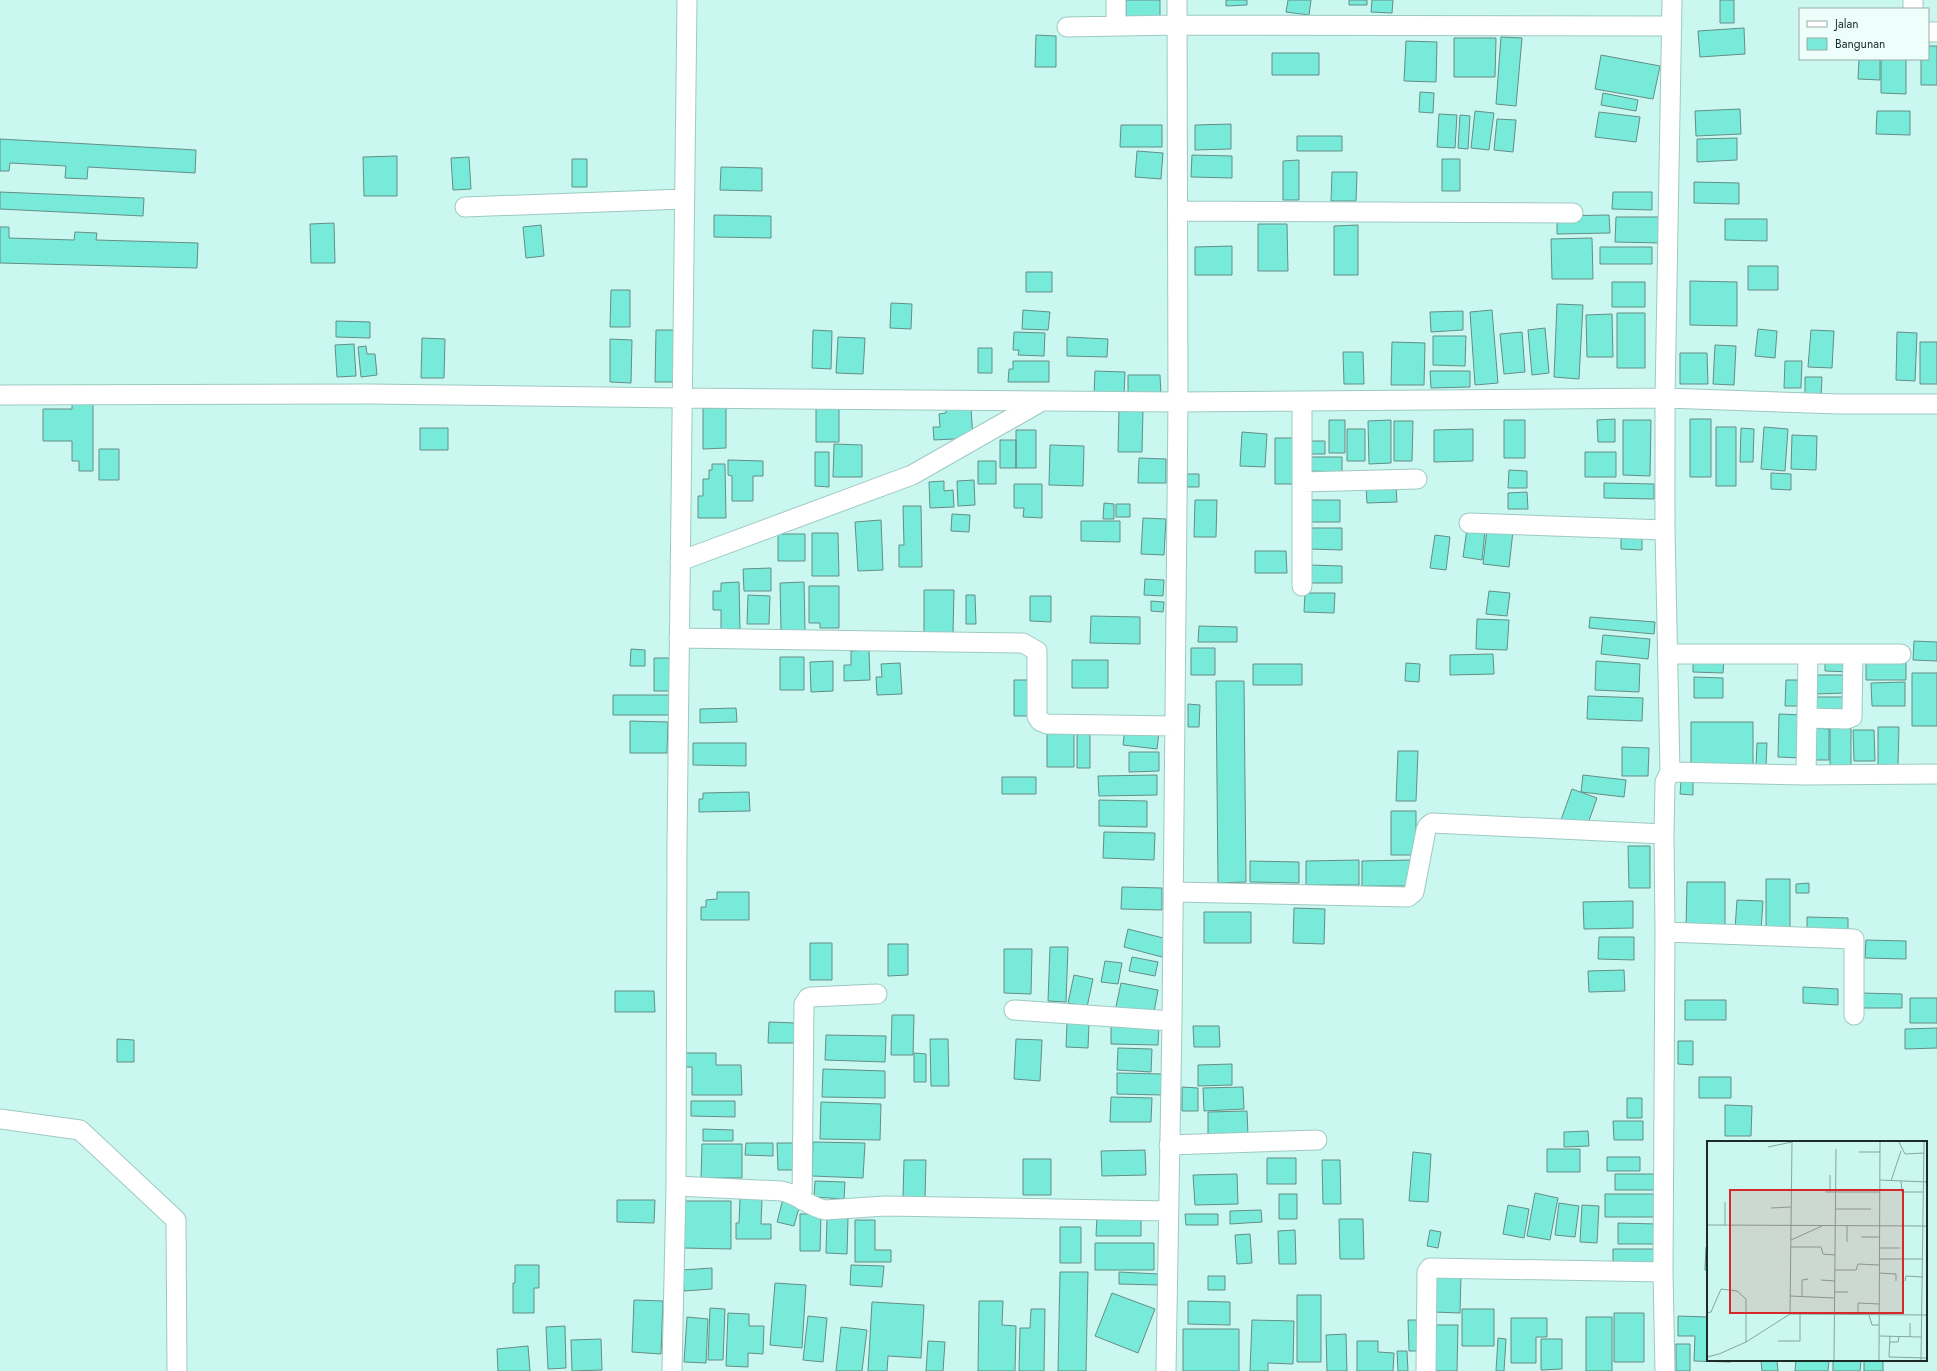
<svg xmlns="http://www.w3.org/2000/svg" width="1937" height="1371" font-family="Jost,sans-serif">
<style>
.building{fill:#78ead9;stroke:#648e87}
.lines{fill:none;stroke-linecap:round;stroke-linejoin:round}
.minor-casing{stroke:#9dc9c2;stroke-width:21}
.minor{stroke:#fff;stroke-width:19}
.inset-road{fill:none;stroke:#84a6a0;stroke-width:1}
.view{fill:#d62828;fill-opacity:0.15;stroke:#d62828;stroke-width:2}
.inset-edge{fill:none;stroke:#1a2b28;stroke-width:2}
</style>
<rect width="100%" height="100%" fill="#caf8f0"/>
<path class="building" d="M1126,0H1160V18L1126,19Z
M1226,0H1247V5L1226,6Z
M1288,0H1311L1309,15L1286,12Z
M1349,0H1367V5H1349Z
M1372,0H1393L1392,13L1371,12Z
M1720,0H1734V23H1720Z
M1744,28L1745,54L1700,57L1698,31Z
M1036,35L1056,36V67H1035Z
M1501,37L1522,38L1516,106L1496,104Z
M1454,38H1496L1495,77H1454Z
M1406,41L1437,42L1436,82L1404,81Z
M1928,46H1937V85H1921V59H1928Z
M1272,53H1319V75H1272Z
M1601,55L1660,66L1653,99L1595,89Z
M1859,59H1880V80L1858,79Z
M1881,59H1906V94L1881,93Z
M1420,92L1434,93L1433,113L1419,112Z
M1603,93L1638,100L1636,111L1601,105Z
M1740,109L1741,134L1696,136L1695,111Z
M1475,111L1494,113L1489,150L1471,148Z
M1877,111H1910V135L1876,134Z
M1599,112L1640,117L1636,142L1595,137Z
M1439,114L1457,115L1455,148L1437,147Z
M1460,115L1470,116L1468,149L1458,148Z
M1497,119L1516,120L1513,152L1494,150Z
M1231,124V149L1195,150V125Z
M1121,125H1162V147H1120Z
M1297,136H1342V151H1297Z
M1737,138V160L1697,162V139Z
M0,139L196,150L195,173L88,167L87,179L65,178L66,166L10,163L9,171H0Z
M1137,151L1163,153L1161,179L1135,177Z
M1192,155L1232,156V178L1191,177Z
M397,156V196H364L363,157Z
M469,157L471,189L453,190L451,158Z
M572,159H587V187H572Z
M1442,159H1460V191H1442Z
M1299,160V200H1283V161Z
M721,167L762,168V191L720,190Z
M1332,172H1357L1356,201H1331Z
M1694,182L1739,183V204L1694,203Z
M0,192L144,198L143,216L0,209Z
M1613,192H1652V210L1612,209Z
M714,215L771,216V238L714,237Z
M1609,215L1610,233L1557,234V216Z
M1616,217H1661V243L1615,242Z
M1725,219H1767V241L1725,240Z
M334,223L335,263H311L310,224Z
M1258,224H1287L1288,271H1258Z
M541,225L544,256L526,258L523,227Z
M1358,225V275H1334V226Z
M0,227H9V238L74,240L75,232L97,233L96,240L198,243L197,268L0,263Z
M1592,238L1593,279H1552L1551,239Z
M1232,246V275H1195V247Z
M1600,247H1652V264H1600Z
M1748,266H1778V290H1748Z
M1026,272H1052V292H1026Z
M1690,281L1737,282V326L1690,325Z
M1612,282H1645V307H1612Z
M611,290H630V327H610Z
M891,303L912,304L911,329L890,328Z
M1557,304L1583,305L1579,379L1554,377Z
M1023,310L1050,312L1048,330L1022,329Z
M1492,310L1498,383L1475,385L1470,312Z
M1463,311V330L1431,332L1430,312Z
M1617,313H1645V368H1617Z
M1612,314L1613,357H1587L1586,315Z
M336,321L370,322V338L336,337Z
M1545,328L1549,373L1532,375L1528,330Z
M1758,329L1777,331L1775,358L1755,356Z
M656,330H676V382H655Z
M813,330L832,331L831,369L812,368Z
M1811,330L1834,331L1832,368L1808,367Z
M1014,332L1045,333L1044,356L1018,355L1019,350H1013Z
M1522,332L1525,372L1504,374L1500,334Z
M1897,332L1917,333L1915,381L1896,380Z
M1433,336H1466L1465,366L1433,365Z
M838,337L865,338L863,374L836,373Z
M1067,337L1108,339L1107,357L1067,356Z
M422,338L445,339L444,378H421Z
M610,339L632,340L631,383L610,382Z
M1392,342L1425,343L1424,385H1391Z
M1920,342H1937V384H1920Z
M354,344L356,376L337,377L335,345Z
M1715,345L1736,346L1734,385L1713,384Z
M366,346L367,354H375L377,375L361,377L358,347Z
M978,348H992V373H978Z
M1343,352H1363L1364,384H1344Z
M1680,353H1707L1708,384H1680Z
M1013,361H1049V382H1008L1009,369H1013Z
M1785,361H1802L1801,388H1784Z
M1095,371L1125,372L1124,397L1094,395Z
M1430,371H1470V387L1431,388Z
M1128,375H1160L1161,395H1128Z
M1805,377H1822L1821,398H1805Z
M72,400H93V471H79V461H72V441H43V409H72Z
M816,407H839V442H816Z
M703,408H726V448L703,449Z
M971,408L973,438L934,440L933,427H940L939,414L946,413V409Z
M1119,410H1143L1142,452H1118Z
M1615,419V442H1598L1597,420Z
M1690,419H1711V477H1690Z
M1329,420H1345V453H1329Z
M1391,420V463L1369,464L1368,421Z
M1504,420H1525V458H1504Z
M1623,420H1651L1650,476L1623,475Z
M1394,421H1413L1412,461H1394Z
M1716,427H1736V486H1716Z
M1764,427L1788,429L1785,471L1761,469Z
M420,428H448V450H420Z
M1741,428L1754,429L1753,462H1740Z
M1347,429H1365V461H1347Z
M1473,429V461L1434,462V430Z
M1016,430H1036V468H1016Z
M1242,432L1267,434L1265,467L1240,466Z
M1792,435L1817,436L1816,470L1791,469Z
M1275,438H1297V484H1275Z
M1000,440H1016V468H1000Z
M1308,441H1325V454H1308Z
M834,444L862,445V477H833Z
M1050,445L1084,446L1083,486L1049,485Z
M99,449H119V480H99Z
M815,452H829V487L815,486Z
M1585,452H1616V477H1585Z
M1308,457H1342V472L1308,471Z
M1139,458L1166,459V483H1138Z
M728,460L763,461V476H753V501H732V476L728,475Z
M978,461H996V484H978Z
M712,464H725L726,518H698V496H703V479H709V470H712Z
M1509,470L1527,471V488H1508Z
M1771,473L1791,474V490L1771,489Z
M1187,474H1199V487H1187Z
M974,480L975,505L958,506L957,481Z
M944,481V491L953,490L954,507L930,508L929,482Z
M1604,483L1654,484V499L1604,498Z
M1014,484H1042V518L1023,517L1024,508H1014Z
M1366,487H1396L1397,502L1367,503Z
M1527,492L1528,509H1508V493Z
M1195,500H1217L1216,537H1194Z
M1310,500H1340V522H1310Z
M1104,503L1114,504V519H1103Z
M1116,504H1130V517H1116Z
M903,506H921L922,567H899V545H904Z
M952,514L970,515L969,532L951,531Z
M1143,518L1166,519L1164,555L1141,554Z
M881,520L883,570L858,571L855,522Z
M1081,521H1120V542L1081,541Z
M1310,528H1342V550L1310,549Z
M1467,529L1485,531L1482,560L1463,557Z
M1487,529L1513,531L1509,567L1483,564Z
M812,533H838L839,576H812Z
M1621,533H1642V550L1621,549Z
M778,534H805V561H778Z
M1435,535L1450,537L1446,570L1430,568Z
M1255,551H1286L1287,573H1255Z
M1310,565L1342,566V583H1310Z
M771,568V591H744L743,569Z
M1145,579L1164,580L1163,596L1144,595Z
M739,582L740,629L721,630V610H713V591H721V583Z
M804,582L805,631H781L780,583Z
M809,586H839V628H820V623H809Z
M924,590H954L953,634H924Z
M1489,591L1510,593L1507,616L1486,614Z
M1305,593H1335L1334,613L1304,612Z
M748,595L770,596L769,624H747Z
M966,595H975L976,624H966Z
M1030,596H1051V622L1030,621Z
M1151,601L1164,602L1163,612L1151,611Z
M1091,616L1140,617V644L1090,643Z
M1590,617L1655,622L1654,634L1589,628Z
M1477,619L1509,620L1507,650L1476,649Z
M1199,626L1237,627V642H1198Z
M1603,635L1650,639L1648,659L1601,654Z
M1914,641L1937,642V661L1913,660Z
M1191,648H1215V675H1191Z
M631,649L645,650V666H630Z
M869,650L870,680L844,681V665H851V651Z
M1493,654L1494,674L1450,675V655Z
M780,657H804V690H780Z
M1825,657H1851V672L1825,671Z
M654,658H671V691H654Z
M1693,658L1724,659L1723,673L1693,672Z
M1072,660H1108V688H1072Z
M1866,660H1906V680H1866Z
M833,661V691L811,692L810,662Z
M1596,661L1640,664L1639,692L1595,690Z
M900,663L902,694L877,695L876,677H882L881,664Z
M1406,663L1420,664L1419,682L1405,681Z
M1253,664H1302V685H1253Z
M1912,673H1937V726H1912Z
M1814,675H1848V693L1814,694Z
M1694,677L1723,678V698H1694Z
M1014,680H1035V716H1014Z
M1786,680H1805L1804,706H1785Z
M1216,681H1244L1246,882L1218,883Z
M1905,682V706H1872L1871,683Z
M613,695H672V715H613Z
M1588,696L1643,698L1642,721L1587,719Z
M1814,697H1844V719L1814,718Z
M1188,704L1200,705L1199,727H1188Z
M736,708L737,722L700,723V709Z
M1779,714L1802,715L1801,758L1778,757Z
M630,721L668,722L667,753H630Z
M1691,722H1753V769H1691Z
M1878,727H1899L1898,766L1878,765Z
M1125,728L1159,732L1157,749L1123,745Z
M1808,728L1829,729V760H1808Z
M1830,728H1851V766H1830Z
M1853,730H1874L1875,761H1854Z
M1047,733H1074V767H1047Z
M1077,734H1090V768H1077Z
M693,743H746V766L693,765Z
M1757,743H1767L1766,766H1756Z
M1622,747L1649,748L1648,776H1622Z
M1398,751H1418L1416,801H1396Z
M1129,752H1159V771L1129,772Z
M1157,775V795L1099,796L1098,776Z
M1583,775L1626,780L1624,797L1581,792Z
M1002,777H1036V794H1002Z
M1681,781L1693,782V795L1680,794Z
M1572,789L1597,798L1586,829L1561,820Z
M749,792L750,811L699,812V799H703V793Z
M1099,800L1147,801V827L1099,826Z
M1391,811H1416V855H1391Z
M1104,832L1155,833L1154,860L1103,858Z
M1628,846H1650V888H1629Z
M1359,860V885H1306V861Z
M1410,860V886H1362V861Z
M1250,861L1299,862V883L1250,882Z
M1766,879H1790V932H1766Z
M1687,882H1725V928H1686Z
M1809,883V893H1796V884Z
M1122,887L1162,888V910L1121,909Z
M717,892H749V920H701V907H706V900L717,899Z
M1737,900L1763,901L1761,931L1735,929Z
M1633,901V928L1584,929L1583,902Z
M1294,908L1325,909L1324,944L1293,943Z
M1204,912H1251V943H1204Z
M1807,917L1848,918V935H1807Z
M1128,929L1167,939L1162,957L1124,947Z
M1599,937H1634V960L1598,959Z
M1866,940L1906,941V959L1865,958Z
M810,943H832V980H810Z
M888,944H908V975L888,976Z
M1050,947H1068L1066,1002L1048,1001Z
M1004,949H1032L1031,994L1004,993Z
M1132,957L1158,962L1155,976L1129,971Z
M1105,961L1122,963L1118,984L1101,982Z
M1624,970L1625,991L1589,992L1588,971Z
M1074,975L1093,979L1087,1007L1068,1003Z
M1121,983L1158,990L1153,1018L1115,1011Z
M1803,987L1838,989V1005L1803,1003Z
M615,991H654L655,1012H615Z
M1861,993L1902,994V1008H1861Z
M1910,998H1937V1023H1910Z
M1685,1000H1726V1020H1685Z
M892,1015H914L913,1055H891Z
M769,1022L796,1023L795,1043H768Z
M1067,1023H1089L1088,1048L1066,1047Z
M1111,1023L1159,1024L1158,1045L1111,1044Z
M1193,1026H1219L1220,1047H1194Z
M1937,1028V1048L1905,1049V1029Z
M826,1035L886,1036L885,1062L825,1060Z
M117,1039L134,1040V1062H117Z
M930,1039H948L949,1086H931Z
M1016,1039L1042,1040L1040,1081L1014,1079Z
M1678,1041H1693V1065L1678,1064Z
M1118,1048L1152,1049L1151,1072L1117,1070Z
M683,1053H716V1065H741L742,1095H692V1067H683Z
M914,1053L926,1054V1082H914Z
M1232,1064V1085L1198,1086V1065Z
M823,1069L885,1071V1098L822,1097Z
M1117,1073L1162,1074V1095L1117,1094Z
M1699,1077H1731V1098H1699Z
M1182,1087L1198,1088V1111H1182Z
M1243,1087L1244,1109L1204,1111L1203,1088Z
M1111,1097L1152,1098L1151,1122H1110Z
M1627,1098H1642V1118H1627Z
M691,1101H735V1117L691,1116Z
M821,1102L881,1104L880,1140L820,1139Z
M1725,1105L1752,1106L1751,1136H1725Z
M1247,1111L1248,1135L1208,1137V1112Z
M1613,1121H1643V1140H1614Z
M703,1129L733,1130V1141H703Z
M1588,1131L1589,1146L1564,1147V1132Z
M813,1142L865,1143L863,1178L812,1176Z
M746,1143H773V1156L745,1155Z
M777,1143H797V1170H778Z
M702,1144H742V1178H701Z
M1547,1149H1580V1172H1547Z
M1145,1150L1146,1175L1102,1176L1101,1151Z
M1413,1152L1431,1154L1428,1202L1409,1201Z
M1607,1157H1640V1171H1607Z
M1267,1158H1296V1184H1267Z
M1023,1159H1051V1195H1023Z
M904,1160H926L925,1198L903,1197Z
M1322,1160H1340L1341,1204H1323Z
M1237,1174L1238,1204L1195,1205L1193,1175Z
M1615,1174H1657V1190H1615Z
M815,1181L845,1182L844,1199L814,1197Z
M1535,1193L1558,1198L1550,1240L1527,1236Z
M1279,1194H1297V1219H1279Z
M1605,1194H1658L1657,1217H1605Z
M740,1198H762L761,1224H771V1239H736V1223H739Z
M783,1199L800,1204L794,1226L777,1222Z
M617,1200H655L654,1223L617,1222Z
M684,1201H731V1249L684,1248Z
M1559,1203L1579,1206L1575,1237L1555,1235Z
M1508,1205L1529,1209L1524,1238L1503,1234Z
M1582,1205L1599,1206L1597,1243L1580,1242Z
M1261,1210L1262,1222L1230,1224V1211Z
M800,1214H821L820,1251H800Z
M1185,1214H1218V1225H1186Z
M1097,1215H1141V1236H1096Z
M827,1217L848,1218L847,1254L826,1253Z
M1339,1219H1363L1364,1259H1340Z
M855,1220H875V1250H891V1262H855Z
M1618,1223L1657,1224V1244H1618Z
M1060,1227H1081V1263H1060Z
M1295,1230L1296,1264H1279L1278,1231Z
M1430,1230L1441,1232L1438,1248L1427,1246Z
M1250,1234L1252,1263L1237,1264L1235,1235Z
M1095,1243H1154V1270H1095Z
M1706,1247H1708V1270H1705Z
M1613,1249H1658V1269L1613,1268Z
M515,1265H539V1288H534V1313H513V1283H515Z
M851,1265L884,1266L882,1287L850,1285Z
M712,1268V1289L684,1291L682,1270Z
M1060,1272H1088L1086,1371H1058Z
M1119,1272L1159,1274V1285L1119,1284Z
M1434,1274L1461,1275L1460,1313L1433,1312Z
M1208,1276H1225V1290H1208Z
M775,1283L806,1285L802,1348L770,1345Z
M1112,1293L1155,1309L1138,1353L1095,1336Z
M1297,1295H1321V1362H1297Z
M634,1300L663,1301L661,1354L632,1352Z
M979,1301H1003L1002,1325L1016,1326L1015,1371H978Z
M1188,1301L1230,1302V1325L1188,1324Z
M872,1302L924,1305L921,1358L888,1356L887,1371H868Z
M710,1308L725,1309L723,1360H708Z
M1031,1309H1045L1044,1371H1019L1020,1328H1030Z
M1462,1309H1494V1346H1462Z
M728,1313L749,1314V1326H764L763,1354L748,1353V1367L726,1366Z
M1614,1313H1644V1362H1614Z
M808,1316L827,1318L823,1362L803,1360Z
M1678,1316L1708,1317V1360H1731V1362L1694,1361L1695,1336H1678Z
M687,1317L708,1319L706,1363L684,1362Z
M1586,1317H1612V1371H1586Z
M1511,1318H1547V1337H1536V1363H1511Z
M1252,1320L1294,1321L1293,1364L1268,1363V1371H1250Z
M1408,1320H1422L1423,1351H1409Z
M1432,1325H1458L1457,1371H1431Z
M565,1326L566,1368L548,1369L546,1327Z
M841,1327L867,1330L862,1371H836Z
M1183,1329H1239V1371H1183Z
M1346,1334L1347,1371H1327L1326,1335Z
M1498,1338L1506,1339L1504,1371H1496Z
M601,1339L602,1370L572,1371L571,1340Z
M1541,1339H1562V1369L1541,1370Z
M928,1341L945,1342L943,1371H926Z
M1357,1341H1378V1352L1394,1353L1393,1371H1357Z
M1676,1344H1690V1371H1676Z
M528,1346L530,1371H498L497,1349Z
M1397,1351H1407L1408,1371H1398Z
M1761,1360H1777L1778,1371H1762Z
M1796,1360H1829L1828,1371H1795Z
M1833,1360H1861L1860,1371H1833Z
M1864,1360H1883V1371H1864Z"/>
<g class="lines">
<defs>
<path id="minor" d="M1116,0V26
M1913,0V9
M1067,27L1177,25L1672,26
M1928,32H1937
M465,207L684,199
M1178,211L1573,213
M0,395L370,394L682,398L1178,402L1665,398L1839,404H1937
M1302,401V586
M1302,482L1417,479
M1469,523L1665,530
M680,561L912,475L1042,401
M679,638L1023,643L1037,651V716L1040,721L1047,724L1175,726
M1668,654H1901
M1808,718L1847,719L1852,717L1853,654
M1670,772L1806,775L1937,774
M1806,775L1808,654
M1173,892L1408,897L1414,892L1426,830L1428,826L1432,823L1664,834
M1665,932L1854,939V1015
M1014,1010L1172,1021
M0,1119L80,1130L176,1220L177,1371
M1169,1145L1317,1140
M676,1186L781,1191C797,1193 809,1207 825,1210L885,1206L1168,1211
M802,1200L804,1004L808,998L811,997L877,994
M672,1371L676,1186L677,844L687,0
M1166,1371L1172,1021L1178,402L1177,0
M1426,1371L1427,1272L1430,1268L1663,1272
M1665,1371L1663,1272L1665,932L1664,834L1665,782L1670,772L1665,530V398L1672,0"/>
</defs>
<use href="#minor" class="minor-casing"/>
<use href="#minor" class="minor"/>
</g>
<g transform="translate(1707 1141)">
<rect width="220" height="220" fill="#caf8f0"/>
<path class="inset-road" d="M192,1L198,13L217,12M61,6L85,1M152,11H173M123,34V51M173,39L220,41M184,40L194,10M194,40L195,51H216M118,51H173M64,67L84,66M128,68H164M0,84L220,85M18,84V61M140,85V101M154,96H172M84,99L115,85M84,106H114L116,113L128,114M172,107H193M173,118H216M128,129H149L151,123L172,124M172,132L189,133V140M114,139L128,140M198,140L199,135L216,136M128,151H141M83,155L127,157M95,156V139L101,138M0,172L4,171L14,148L30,150L39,158V201M83,173L85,1M151,173V162L172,163M162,174L165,184H172M172,195L214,196M183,195L182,216L220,217M203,196V182M71,200H93V173M182,201H191L192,196M0,216L12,213L39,201L83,173L220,174M127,219L129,8M172,219L173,1M214,219L217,1"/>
<path class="view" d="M23,49H196V172H23Z"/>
<rect width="220" height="220" class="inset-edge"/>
</g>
<rect x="1799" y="8" width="130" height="52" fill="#edfefb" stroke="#99aaa7"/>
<rect x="1807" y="21" width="20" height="6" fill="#ffffff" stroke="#99aaa7"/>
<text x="1835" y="28" font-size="12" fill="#1a2b28">Jalan</text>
<rect x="1807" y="38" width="20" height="12" fill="#78ead9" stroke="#99aaa7"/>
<text x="1835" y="48" font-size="12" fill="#1a2b28">Bangunan</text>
</svg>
